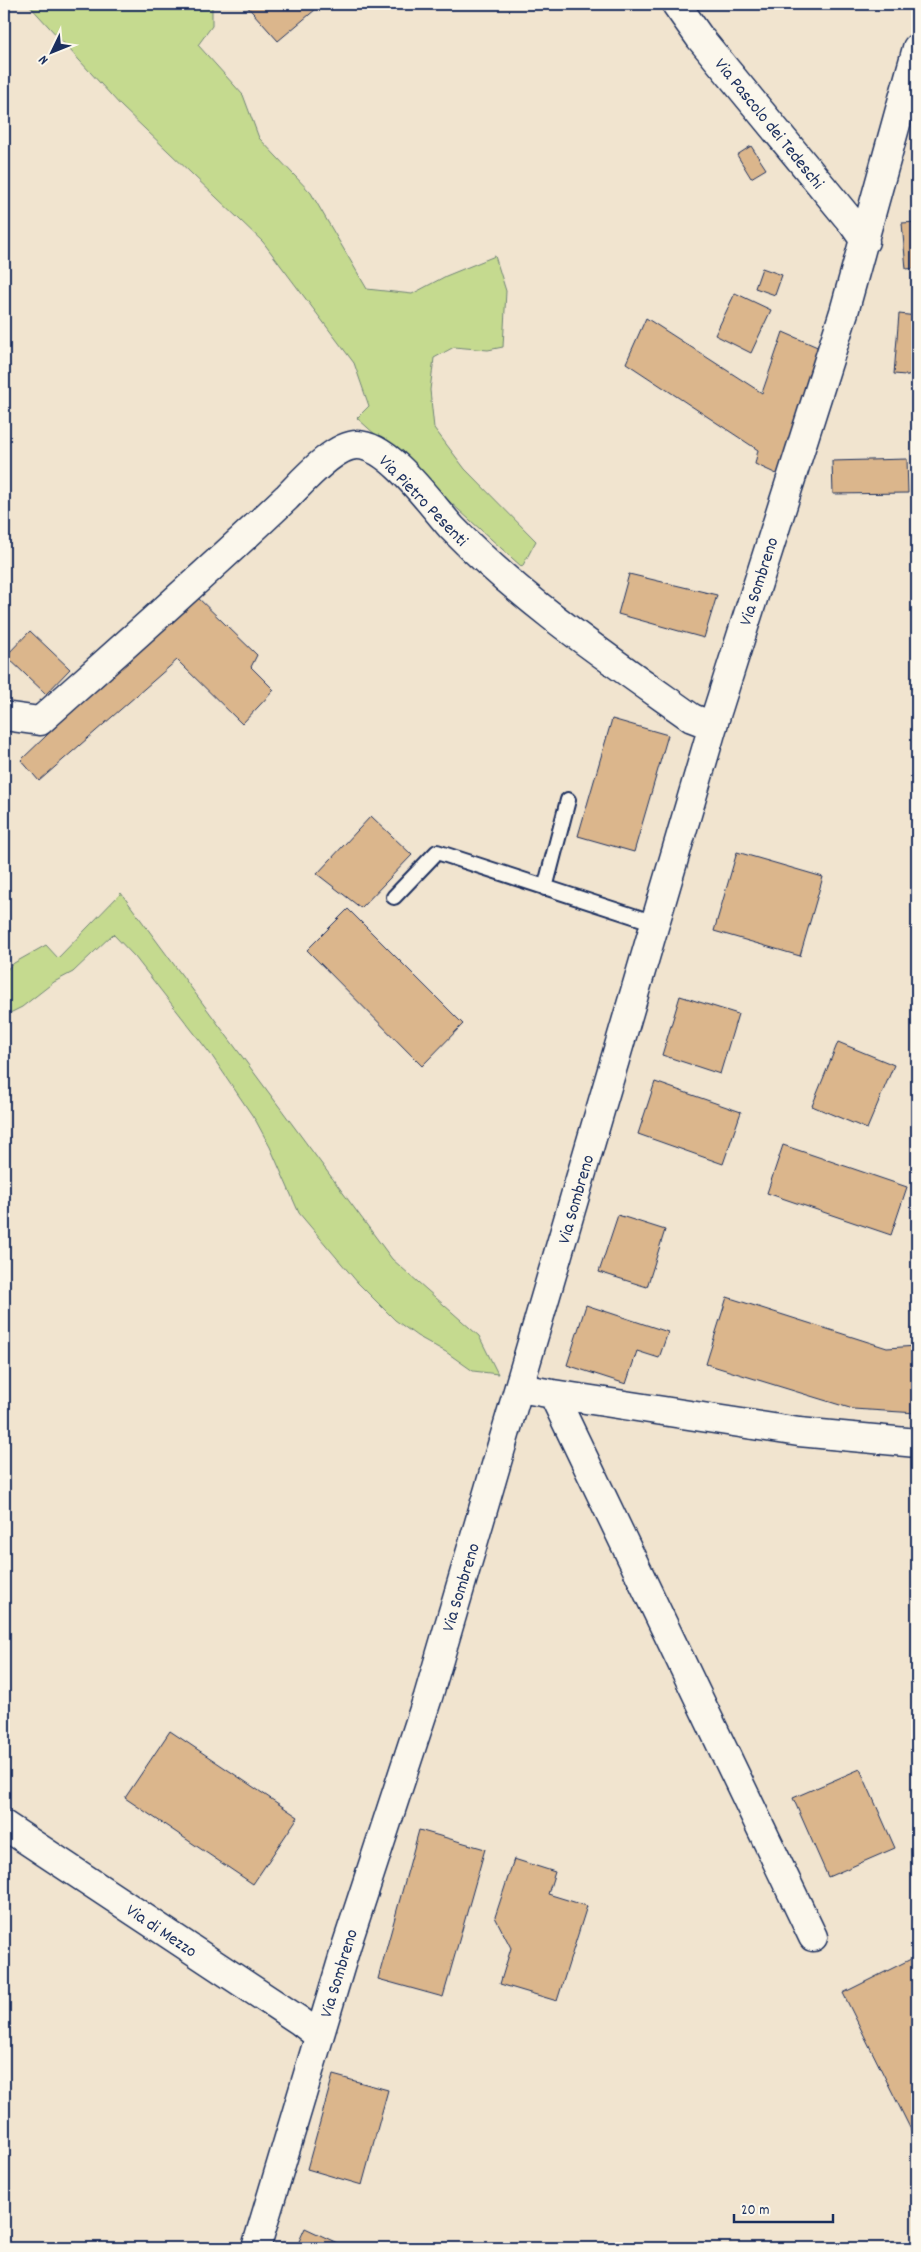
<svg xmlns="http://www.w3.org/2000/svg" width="921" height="2252" font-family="Dekko,sans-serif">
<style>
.green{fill:#c5da8f;stroke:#708476}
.building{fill:#dbb68c;stroke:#1b2f5e}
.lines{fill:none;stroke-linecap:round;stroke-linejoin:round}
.service-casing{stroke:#1b2f5e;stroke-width:18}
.minor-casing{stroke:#1b2f5e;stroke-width:31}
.service{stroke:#fbf7ec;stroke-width:14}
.minor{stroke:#fbf7ec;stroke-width:28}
.labels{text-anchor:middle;stroke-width:4;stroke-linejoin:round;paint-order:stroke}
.street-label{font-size:18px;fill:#1b2f5e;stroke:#fbf7ec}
</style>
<rect width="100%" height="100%" fill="#f1e4cf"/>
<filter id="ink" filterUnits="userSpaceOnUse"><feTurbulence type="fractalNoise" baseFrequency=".02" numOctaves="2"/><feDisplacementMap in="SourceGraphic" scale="10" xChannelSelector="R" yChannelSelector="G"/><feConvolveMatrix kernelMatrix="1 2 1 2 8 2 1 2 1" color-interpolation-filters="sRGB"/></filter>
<g filter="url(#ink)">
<path class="green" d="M28,4H212V26L198,45L243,95L259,138L311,193L367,289L412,294L446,276L495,256L506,291L503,347L488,350L454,347L434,358L430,390L434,428L465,469L536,541L522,567L357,418L369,406L354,363L263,242L121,106Z
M121,893L392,1259L479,1336L498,1374L473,1371L446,1352L417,1336L395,1320L358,1283L299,1213L270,1147L256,1121L212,1056L135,957L113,934L73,972L54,982L22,1007L4,1016V972L14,963L46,945L58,958Z"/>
<path class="building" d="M245,4H322L278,41Z
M751,146L766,169L751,178L737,155Z
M917,222V268L906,269L902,223Z
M762,268L782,275L775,295L755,288Z
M735,293L771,310L751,353L715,335Z
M899,314L917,316V376L894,374Z
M646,318L762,393L783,332L822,349L781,476L755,464L758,450L626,363Z
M907,459L908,493L833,494L832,461Z
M629,574L717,595L704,638L618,614Z
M194,594L257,655L251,667L274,690L242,724L177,660L39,781L21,760Z
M30,631L70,669L46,694L6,656Z
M612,719L668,735L634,852L578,836Z
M371,816L412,855L361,908L317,874Z
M737,852L823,877L800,956L714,931Z
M348,909L463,1024L422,1066L307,950Z
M680,996L738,1014L720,1074L662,1055Z
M838,1042L894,1065L867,1129L812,1106Z
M655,1082L741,1112L723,1164L638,1134Z
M783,1145L907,1187L891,1235L767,1193Z
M618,1215L665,1230L647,1287L599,1272Z
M727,1297L887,1348L917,1346V1413L853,1409L706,1364Z
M586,1305L668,1332L659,1358L637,1351L626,1384L567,1365Z
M170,1731L298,1817L253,1884L125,1798Z
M860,1769L895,1848L828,1877L793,1798Z
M419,1830L485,1849L443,1997L378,1979Z
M514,1859L555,1872L548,1894L587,1906L557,2001L500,1984L511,1948L495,1917Z
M911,1959L917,1971V2142L843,1993Z
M333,2075L388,2090L362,2185L307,2169Z
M305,2228L348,2248H296Z"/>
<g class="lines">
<defs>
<path id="service" d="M545,888L568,800
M394,897L437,852L655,923"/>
<path id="minor" d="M676,4L700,38L853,224L865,241
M4,716L40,721C123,647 206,574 286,498C302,482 334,445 357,445C390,445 431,505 452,528C523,601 609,659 692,718L713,726
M519,1388L553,1394L813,1937
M553,1394L799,1432L917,1443
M4,1825L300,2021L319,2036
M256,2248L347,1944L428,1697L717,712L844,312L917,48"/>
</defs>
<use href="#service" class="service-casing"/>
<use href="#minor" class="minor-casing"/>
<use href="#service" class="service"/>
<use href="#minor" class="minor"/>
</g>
</g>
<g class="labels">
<g class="street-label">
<text transform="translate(770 123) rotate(51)" y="6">Via Pascolo dei Tedeschi</text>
<text transform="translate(424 500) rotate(46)" y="6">Via Pietro Pesenti</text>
<text transform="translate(758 581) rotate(-72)" y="6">Via Sombreno</text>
<text transform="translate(575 1199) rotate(-74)" y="6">Via Sombreno</text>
<text transform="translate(460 1587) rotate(-73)" y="6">Via Sombreno</text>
<text transform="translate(162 1930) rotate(34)" y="6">Via di Mezzo</text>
<text transform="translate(338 1973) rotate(-73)" y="6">Via Sombreno</text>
</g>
</g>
<rect width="921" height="2252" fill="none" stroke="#fbf7ec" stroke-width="20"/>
<rect x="10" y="10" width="901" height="2232" fill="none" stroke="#1b2f5e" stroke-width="2" filter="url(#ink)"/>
<g transform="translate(52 52) rotate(227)" stroke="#fbf7ec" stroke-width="4" paint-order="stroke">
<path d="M0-4L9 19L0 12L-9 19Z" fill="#1b2f5e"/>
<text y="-8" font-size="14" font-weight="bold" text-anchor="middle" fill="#1b2f5e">N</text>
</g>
<path d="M734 2214v8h99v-8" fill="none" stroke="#1b2f5e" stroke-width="2.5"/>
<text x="741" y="2214" font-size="15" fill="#1b2f5e" stroke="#fbf7ec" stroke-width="4" paint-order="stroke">20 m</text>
</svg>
